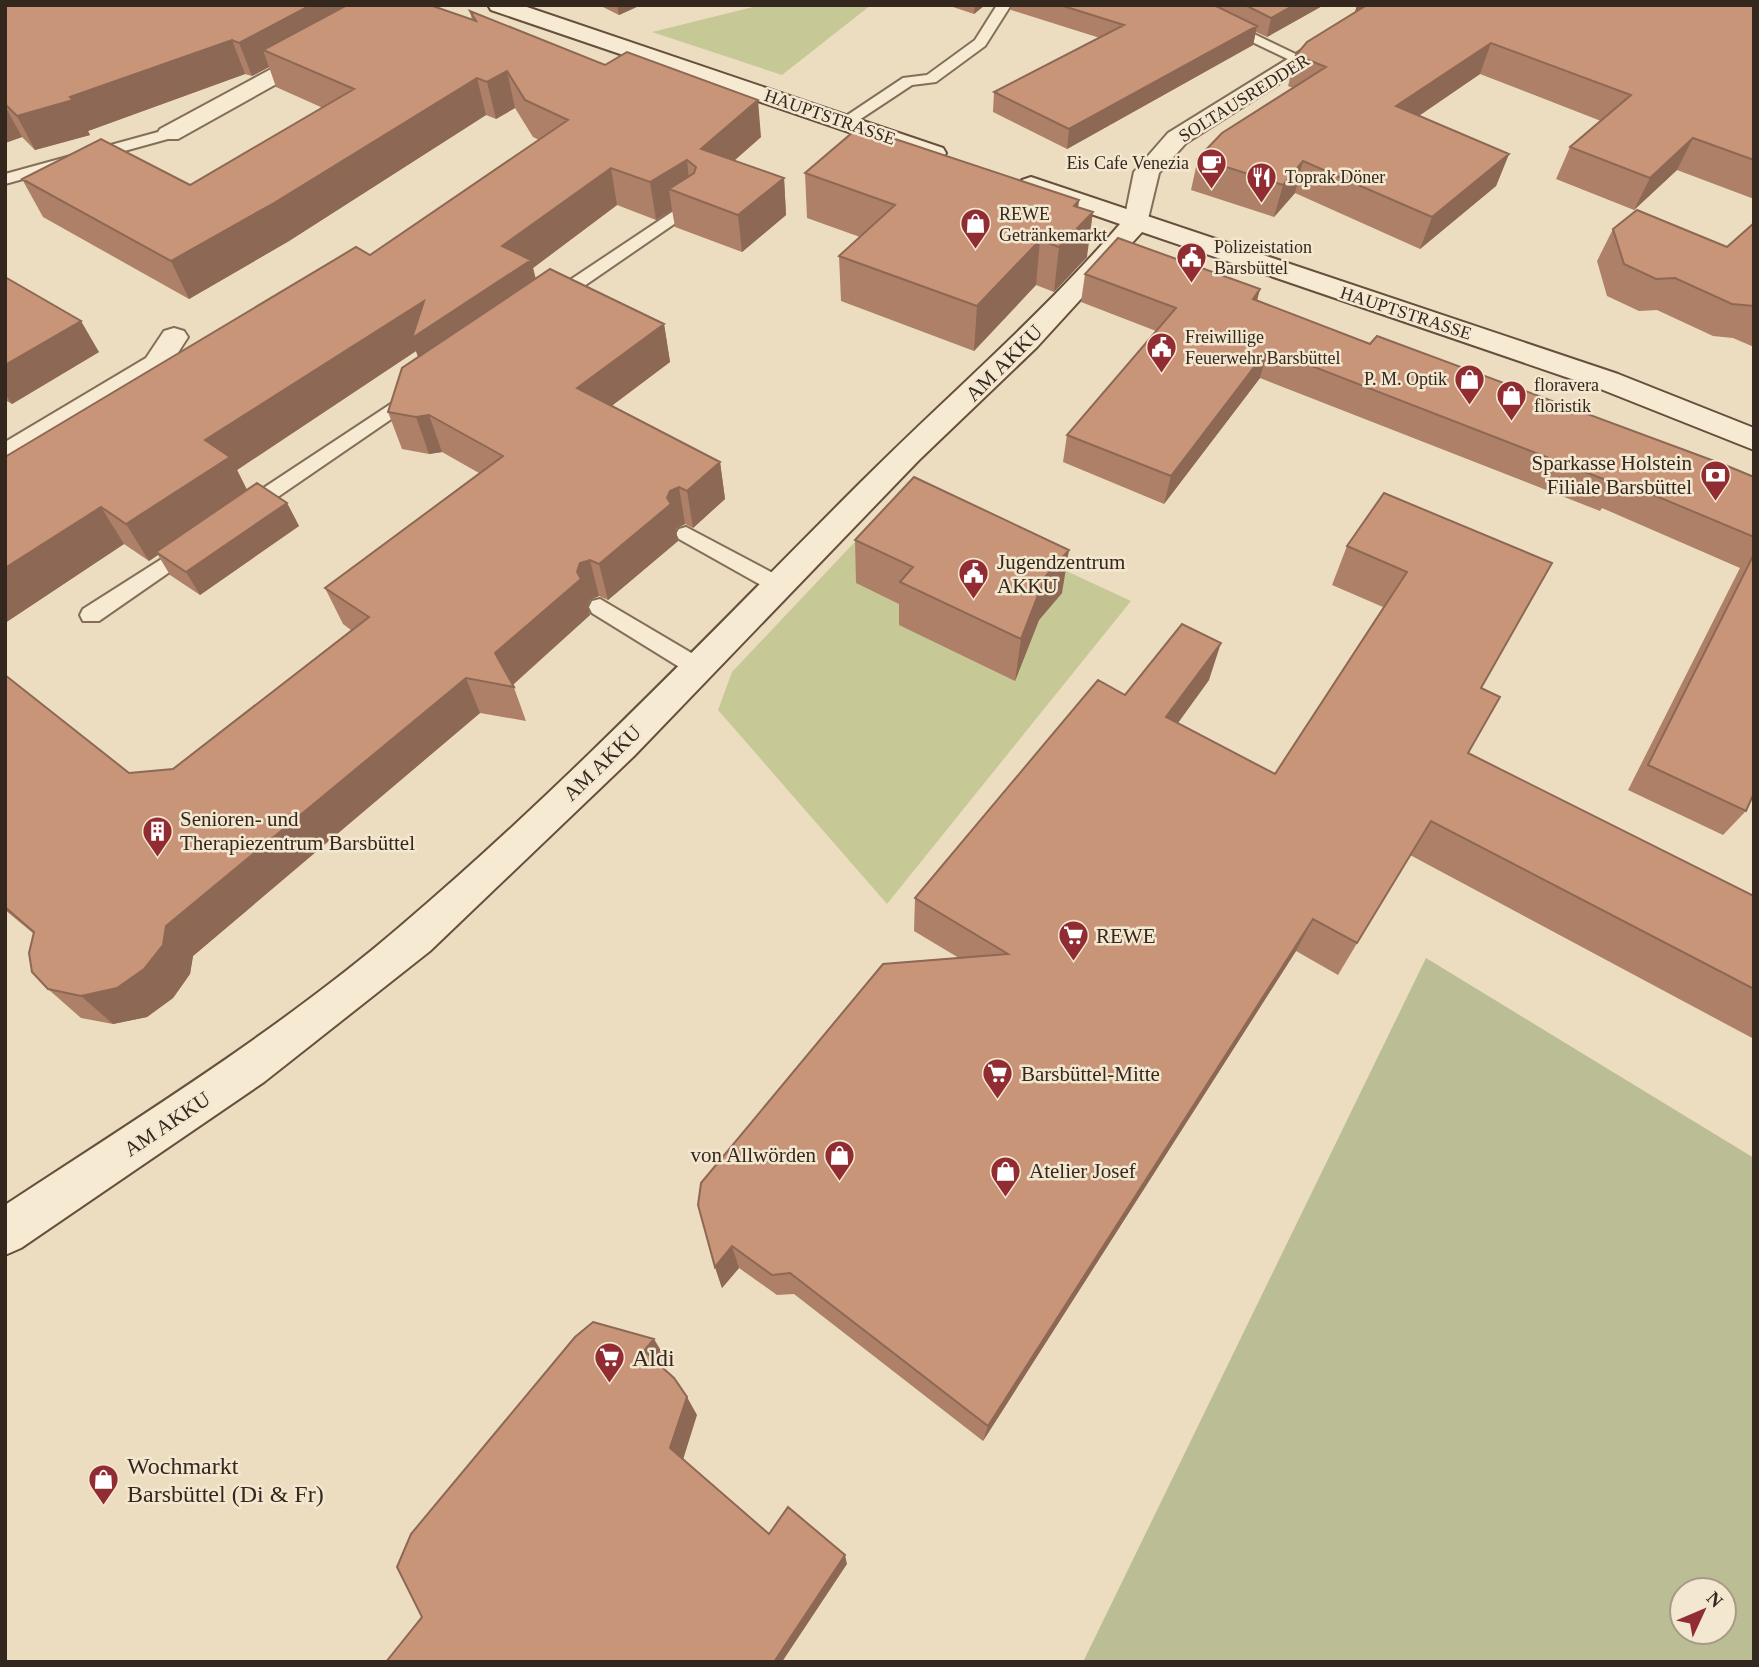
<svg xmlns="http://www.w3.org/2000/svg" width="1759" height="1667" font-family="'Times New Roman',serif">
<style>
.green{fill:#c6c995}
.cemetery{fill:#bbbe95;fill-rule:evenodd}
.lines{fill:none;stroke-linecap:round;stroke-linejoin:round}
.lane-casing{stroke:#846e59;stroke-width:4}
.street-casing{stroke:#846e59;stroke-width:4}
.secondary-casing{stroke:#664f3d;stroke-width:4}
.lane{fill:#f7ead3;fill-rule:evenodd}
.street{fill:#f7ead3;fill-rule:evenodd}
.secondary{fill:#f7ead3;fill-rule:evenodd}
.wall{fill:#ad8067}
.shaded-wall{fill:#8d6854}
.building{fill:#c99578;stroke:#8d6854;stroke-width:2}
.labels{text-anchor:middle;stroke-width:5;stroke-linejoin:round;paint-order:stroke}
.far-street-label{font-size:18px;fill:#34271d;stroke:#f4e7d0}
.far-poi-label{font-size:18px;fill:#34271d;stroke:#f4e7d0;text-anchor:start}
.street-label{font-size:21px;fill:#34271d;stroke:#f4e7d0}
.poi-label{font-size:21px;fill:#34271d;stroke:#f4e7d0;text-anchor:start}
.near-poi-label{font-size:24px;fill:#34271d;stroke:#f4e7d0;text-anchor:start}
</style>
<rect width="100%" height="100%" fill="#ecddc1"/>
<path class="green" d="M761,5H871L782,75L652,32Z
M900,494L1131,601L887,904L718,710L732,672Z"/>
<path class="cemetery" d="M1426,958L1754,1158V1662H1083ZM1682,1590H1724V1632H1682Z"/>
<g class="lines">
<defs>
<path id="lane" d="M997,5H1011L985,46L936,82L912,85L850,126H840V120L903,78L927,75L975,40Z
M1175,5H1194L1310,61L1308,64H1298Z
M169,129L177,134L175,137L5,184V174Z
M690,200L698,205L696,209L555,306H543L540,302L543,298Z
M415,388L424,394L422,398L250,516H236L233,511L236,506Z
M686,527L786,580L789,585L786,590H770L679,539L676,534L679,529Z
M190,541L197,543L200,548L197,553L99,621H83L80,615L83,609Z
M600,599L705,661L708,667L705,673L697,675L689,673L592,613L589,607L592,601Z"/>
<path id="street" d="M390,5H418L178,139H160L157,134L160,129Z
M1375,5H1402L1186,143L1159,173L1146,227H1128L1124,221L1134,172L1168,133Z
M174,328L184,331L188,337L167,370L16,463L5,466V442L146,358L164,331Z"/>
<path id="secondary" d="M488,5H521L943,148L946,153L943,158H925L491,10Z
M1031,177L1618,374L1754,428V450L1598,388L1142,232L1037,347L919,460L634,756L430,951L264,1082L21,1248L5,1255V1205C140,1116 280,1030 403,924C564,787 711,632 860,483C947,396 1040,317 1120,224L1022,190L1018,185L1022,180Z"/>
</defs>
<use href="#lane" class="lane-casing"/>
<use href="#street" class="street-casing"/>
<use href="#secondary" class="secondary-casing"/>
<use href="#lane" class="lane"/>
<use href="#street" class="street"/>
<use href="#secondary" class="secondary"/>
</g>
<path class="wall" d="M5,5L472,20L470,11L761,137L734,161L784,178L786,215L742,252L675,227L672,210L656,220L617,205L533,268L536,279L664,324L670,362L611,406L720,462L725,499L693,528L685,524L677,528L676,530L678,541L608,600L599,596L590,600L588,605L590,615L513,685L526,721L480,713L193,956L190,974L173,998L147,1017L113,1024L81,1018L48,989L34,934L5,910V675L129,773L173,769L351,630L343,624L325,588L479,473L442,452L429,454L402,449L388,412L418,357L416,351L237,470L247,490L287,503L299,526L200,595L170,575L158,555L149,561L124,544L5,623V457L370,255L539,140L533,137L515,108L496,119L486,115L289,241L189,299L43,217L22,179L190,185L323,108L276,87L269,67L252,76L245,74L88,131L90,135L35,150L22,137L5,143Z
M599,5H641L619,15Z
M947,5H985L974,14Z
M1011,5H1324L1267,37L1256,32L1253,45L1067,149L993,112L994,92L1100,38L1011,10Z
M1357,5H1754V199L1677,170L1634,210L1556,179L1570,147L1601,121L1480,74L1419,116L1509,154L1496,186L1420,249L1295,193L1274,217L1191,190L1198,158L1293,88L1288,86L1296,55L1355,13Z
M805,173L1079,200L1078,207L1087,257L1054,292L1036,285L974,351L841,301L839,256L860,237L807,218Z
M1754,223V347L1733,338L1713,336L1657,310L1639,311L1607,296L1597,261L1613,229L1727,247Z
M1085,274L1260,289L1257,301L1370,344L1754,477V793L1746,811L1723,835L1628,790L1740,568L1602,508L1600,511L1260,378L1164,504L1063,462L1067,435L1156,331L1081,302Z
M5,277L99,352L12,404L5,400Z
M1384,493L1481,688L1468,753L1754,896V1039L1410,855L1338,975L1296,951L983,1441L794,1294L777,1295L739,1268L722,1288L715,1267L959,958L914,931L915,898L1125,695L1209,680L1178,723L1275,774L1383,607L1332,585L1347,546Z
M855,540L1062,593L1039,620L1015,681L899,625V604L856,583Z"/>
<path class="shaded-wall" d="M311,5H347L263,50L269,67L252,76L239,43Z
M617,5H641L619,15Z
M975,5H985L974,14Z
M1294,5H1324L1267,37L1271,18Z
M1357,5H1370L1354,15Z
M1257,26L1253,45L1067,149L1069,129Z
M232,40L245,74L88,131L90,135L35,150L17,116Z
M1491,43L1480,74L1386,138L1396,106Z
M507,71L515,108L496,119L487,82Z
M477,78L486,115L289,241L189,299L171,261Z
M758,100L761,137L705,186L701,149Z
M5,106L22,137L5,143Z
M1693,138L1677,170L1634,210L1650,178Z
M1509,154L1496,186L1420,249L1432,217Z
M687,160L691,198L669,189L672,210L656,220L650,182Z
M1303,161L1295,193L1274,217L1283,185Z
M611,168L617,205L533,268L540,298L425,376L416,351L237,470L249,494L156,552L158,555L149,561L126,524L205,440L502,246Z
M784,178L786,215L742,252L738,215Z
M1079,200L1075,231L1093,212L1087,257L1054,292L1059,247L1074,206Z
M1040,240L1036,285L974,351L977,306Z
M1260,289L1252,317L1253,299Z
M81,321L99,352L12,404L5,394V365Z
M664,324L670,362L585,426L577,388Z
M1268,349L1260,378L1164,504L1171,476Z
M429,415L442,452L429,454L416,417Z
M720,462L725,499L693,528L687,491Z
M679,487L685,524L677,528L676,530L678,541L608,600L599,564L667,498L670,491Z
M287,503L299,526L200,595L186,572Z
M101,507L124,544L5,623V568Z
M1069,550L1062,593L1039,620L1015,681L1021,639L1045,577Z
M590,560L599,596L590,600L588,605L590,615L511,686L495,653L580,563Z
M1221,643L1209,680L1156,753L1166,717Z
M466,678L480,713L193,956L190,974L173,998L147,1017L113,1024L81,996Z
M1313,919L1296,951L983,1441L988,1426Z
M732,1246L739,1268L722,1288L715,1267Z
M654,1339L666,1359L656,1371L644,1351Z
M687,1397L697,1415L682,1463L670,1448Z
M845,1555L847,1564L782,1662H774Z"/>
<path class="building" d="M5,5H311L239,43L232,40L70,97L73,100L17,116L5,104Z
M347,5H430L476,21L470,11L605,65L627,52L758,100L701,149L784,178L738,215L669,189L694,173L696,167L687,160L650,182L611,168L502,246L531,260L412,338L424,301L205,440L230,457L126,524L101,507L5,568V457L356,247L370,255L568,120L525,100L507,71L487,82L477,78L274,203L171,261L22,179L101,139L190,185L354,89L263,50Z
M1060,5H1214L1257,26L1069,129L994,92L1124,25Z
M1245,5H1294L1271,18Z
M1367,5H1754V160L1693,138L1650,178L1570,147L1631,95L1491,43L1396,106L1509,154L1432,217L1303,161L1283,185L1198,158L1222,133L1326,67L1296,55L1307,42Z
M859,127L1079,200L1074,206L1093,212L1059,247L1040,240L977,306L839,256L895,205L805,173Z
M1637,210L1727,247L1754,223V306L1732,304L1675,278L1656,279L1624,264L1613,229Z
M1118,238L1260,289L1253,299L1370,344L1377,336L1725,465L1754,477V537L1618,480L1616,484L1268,349L1171,476L1067,435L1176,308L1085,274Z
M550,269L664,324L577,388L720,462L687,491L679,487L670,491L667,498L671,504L599,564L590,560L580,563L577,572L581,579L495,653L514,687L466,678L166,926L163,945L144,969L117,988L81,996L48,989L32,972L29,953L34,932L5,907V675L129,773L173,769L369,617L325,588L503,456L429,415L416,417L388,412L402,368Z
M5,277L81,321L5,365Z
M914,477L1069,550L1045,577L1021,639L900,582L913,567L855,540Z
M257,483L287,503L186,572L156,552Z
M1384,493L1552,563L1481,688L1500,697L1468,753L1754,896V989L1431,821L1357,943L1313,919L988,1426L790,1273L772,1275L732,1246L715,1267L698,1205L701,1183L883,964L1008,954L915,898L1098,680L1125,695L1182,624L1221,643L1166,717L1275,774L1407,572L1347,546Z
M1754,554V793L1746,811L1648,765Z
M593,1322L654,1339L644,1351L674,1378L687,1397L670,1448L769,1534L788,1507L845,1555L774,1662H386L422,1617L397,1567L411,1534L575,1337Z"/>
<defs>
<symbol id="cafe-pin" viewBox="-11 -11 22 30"><path d="M0 17L-7.5 6A9.5 9.5 0 1 1 7.5 6Z" fill="#912c32" stroke="#f4e7d0"/><path d="M-5.5-4.5H6V0H3Q3 3.5 0 3.5H-2.5Q-5.5 3.5-5.5 0ZM3-3.2v2h1.7v-2ZM-6 4.5H4V6H-6Z" fill="#fff"/></symbol>
<symbol id="restaurant-pin" viewBox="-11 -11 22 30"><path d="M0 17L-7.5 6A9.5 9.5 0 1 1 7.5 6Z" fill="#912c32" stroke="#f4e7d0"/><path d="M-5-6h1v4h1v-4h1v4h1v-4h1v5L-1.5 .5V6h-2V.5L-5-1ZM5-6V6H3V1.5H1.5Q1.5-4 5-6Z" fill="#fff"/></symbol>
<symbol id="shop-pin" viewBox="-11 -11 22 30"><path d="M0 17L-7.5 6A9.5 9.5 0 1 1 7.5 6Z" fill="#912c32" stroke="#f4e7d0"/><path d="M-5-2.5h2.3a2.7 3.5 0 0 1 5.4 0H5L5.5 6h-11ZM-1.5-2.5h3a1.5 2.3 0 0 0-3 0Z" fill="#fff"/></symbol>
<symbol id="civic-pin" viewBox="-11 -11 22 30"><path d="M0 17L-7.5 6A9.5 9.5 0 1 1 7.5 6Z" fill="#912c32" stroke="#f4e7d0"/><path d="M-.6-6.5H3V-4.5H.6V-3L4-1V1h2V6H-6V1h2V-1L-.6-3ZM-1.2 2.5V6h2.4V2.5Z" fill="#fff"/></symbol>
<symbol id="bank-pin" viewBox="-11 -11 22 30"><path d="M0 17L-7.5 6A9.5 9.5 0 1 1 7.5 6Z" fill="#912c32" stroke="#f4e7d0"/><path d="M-6-4H6V4H-6ZM0-2.3a2.3 2.3 0 1 0 0 4.6a2.3 2.3 0 1 0 0-4.6Z" fill="#fff"/></symbol>
<symbol id="building-pin" viewBox="-11 -11 22 30"><path d="M0 17L-7.5 6A9.5 9.5 0 1 1 7.5 6Z" fill="#912c32" stroke="#f4e7d0"/><path d="M-4-6H4V6H1V3H-1V6H-4ZM-2.5-4.3h1.7v1.8h-1.7ZM.8-4.3h1.7v1.8H.8ZM-2.5-1h1.7V.8h-1.7ZM.8-1h1.7V.8H.8Z" fill="#fff"/></symbol>
<symbol id="supermarket-pin" viewBox="-11 -11 22 30"><path d="M0 17L-7.5 6A9.5 9.5 0 1 1 7.5 6Z" fill="#912c32" stroke="#f4e7d0"/><path d="M-6-5.5h2.5l.6 2H6L4.5 2H-2.5L-4.4-4H-6ZM-1.5 3.2a1.3 1.3 0 1 0 .1 0ZM3 3.2a1.3 1.3 0 1 0 .1 0Z" fill="#fff"/></symbol>
</defs>
<g fill-rule="evenodd">
<use href="#cafe-pin" x="1194" y="146" width="35" height="47"/>
<use href="#restaurant-pin" x="1244" y="160" width="35" height="47"/>
<use href="#shop-pin" x="958" y="206" width="35" height="47"/>
<use href="#civic-pin" x="1174" y="240" width="35" height="47"/>
<use href="#civic-pin" x="1144" y="330" width="35" height="47"/>
<use href="#shop-pin" x="1452" y="362" width="35" height="47"/>
<use href="#shop-pin" x="1494" y="378" width="35" height="47"/>
<use href="#bank-pin" x="1698" y="458" width="35" height="47"/>
<use href="#civic-pin" x="956" y="556" width="35" height="47"/>
<use href="#building-pin" x="140" y="814" width="35" height="47"/>
<use href="#supermarket-pin" x="1056" y="918" width="35" height="47"/>
<use href="#supermarket-pin" x="980" y="1056" width="35" height="47"/>
<use href="#shop-pin" x="822" y="1138" width="35" height="47"/>
<use href="#shop-pin" x="988" y="1154" width="35" height="47"/>
<use href="#supermarket-pin" x="592" y="1340" width="35" height="47"/>
<use href="#shop-pin" x="86" y="1462" width="35" height="47"/>
</g>
<g class="labels">
<g class="far-street-label">
<text transform="translate(1244 98) rotate(-32)" y="6">SOLTAUSREDDER</text>
<text transform="translate(830 117) rotate(19)" y="6">HAUPTSTRASSE</text>
<text transform="translate(1406 313) rotate(18)" y="6">HAUPTSTRASSE</text>
</g>
<g class="far-poi-label">
<text x="1189" y="169" text-anchor="end">Eis Cafe Venezia</text>
<text x="1285" y="183">Toprak Döner</text>
<text x="999" y="220">REWE<tspan x="999" dy="21">Getränkemarkt</tspan></text>
<text x="1214" y="253">Polizeistation<tspan x="1214" dy="21">Barsbüttel</tspan></text>
<text x="1185" y="343">Freiwillige<tspan x="1185" dy="21">Feuerwehr Barsbüttel</tspan></text>
<text x="1447" y="385" text-anchor="end">P. M. Optik</text>
<text x="1534" y="391">floravera<tspan x="1534" dy="21">floristik</tspan></text>
</g>
<g class="street-label">
<text transform="translate(1004 363) rotate(-45)" y="7">AM AKKU</text>
<text transform="translate(602 763) rotate(-44)" y="7">AM AKKU</text>
<text transform="translate(167 1124) rotate(-34)" y="7">AM AKKU</text>
</g>
<g class="poi-label">
<text x="1692" y="470" text-anchor="end">Sparkasse Holstein<tspan x="1692" dy="24">Filiale Barsbüttel</tspan></text>
<text x="997" y="569">Jugendzentrum<tspan x="997" dy="24">AKKU</tspan></text>
<text x="180" y="826">Senioren- und<tspan x="180" dy="24">Therapiezentrum Barsbüttel</tspan></text>
<text x="1096" y="943">REWE</text>
<text x="1021" y="1081">Barsbüttel-Mitte</text>
<text x="816" y="1162" text-anchor="end">von Allwörden</text>
<text x="1029" y="1178">Atelier Josef</text>
</g>
<g class="near-poi-label">
<text x="632" y="1366">Aldi</text>
<text x="127" y="1474">Wochmarkt<tspan x="127" dy="28">Barsbüttel (Di &amp; Fr)</tspan></text>
</g>
</g>
<rect width="1759" height="1667" fill="none" stroke="#34271d" stroke-width="14"/>
<g transform="translate(1703 1611) rotate(46)"><circle r="33" fill="#f4e7d0" stroke="#a79a88" stroke-width="2"/>
<path d="M0-5L12 26L0 18L-12 26Z" fill="#912c32"/>
<text y="-10" font-size="19" font-weight="bold" text-anchor="middle" fill="#34271d">N</text>
</g>
</svg>
